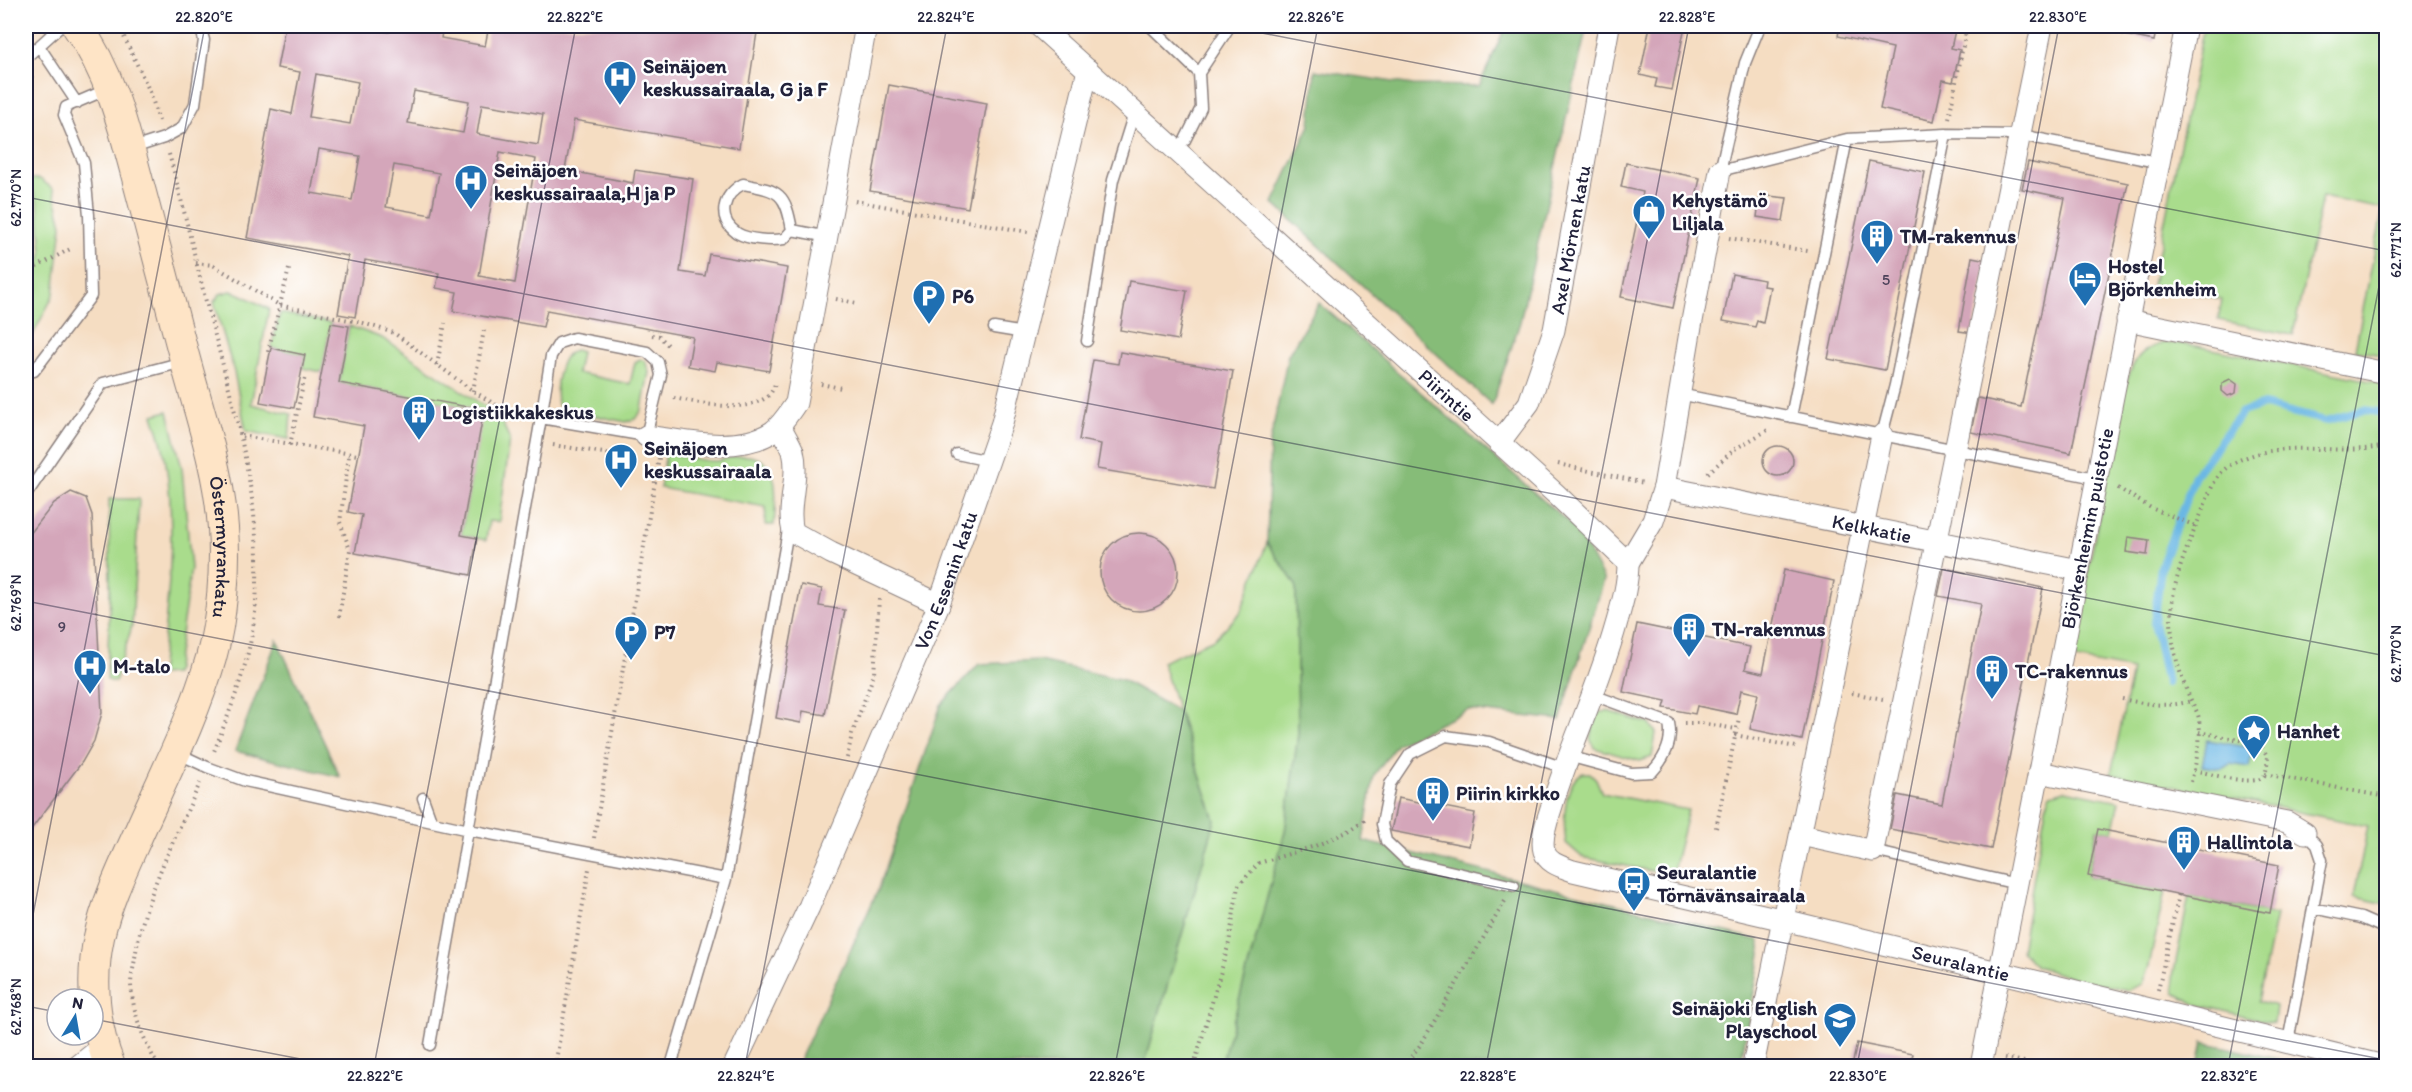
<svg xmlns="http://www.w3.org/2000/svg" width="2412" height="1092" font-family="Itim,sans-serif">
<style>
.green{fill:#a9dc8c;stroke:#667f64;stroke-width:1.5}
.forest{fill:#86bc78;stroke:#546f5a;stroke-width:1.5}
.water{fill:#6bb7e4;stroke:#466c90;stroke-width:1.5}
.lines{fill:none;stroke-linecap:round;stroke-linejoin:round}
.stream{stroke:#6bb7e4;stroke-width:8}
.building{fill:#d4a6ba;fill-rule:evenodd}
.lane-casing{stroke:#8c807e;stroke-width:13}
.street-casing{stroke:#8c807e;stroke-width:23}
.secondary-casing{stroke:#8c807e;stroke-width:32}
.path{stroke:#8c807e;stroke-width:4;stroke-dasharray:1.5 4.5;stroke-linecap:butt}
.lane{stroke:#fff;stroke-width:10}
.street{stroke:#fff;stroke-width:21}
.secondary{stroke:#fee4c6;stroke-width:30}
.ticks{fill:none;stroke:#22223b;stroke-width:1.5;stroke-opacity:0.45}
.labels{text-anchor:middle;stroke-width:5;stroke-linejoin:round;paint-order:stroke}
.number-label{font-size:16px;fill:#4e435b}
.poi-label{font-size:20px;font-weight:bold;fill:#22223b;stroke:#fff;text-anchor:start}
.street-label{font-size:20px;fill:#22223b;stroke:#fff}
.neatline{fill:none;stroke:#22223b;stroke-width:2}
.ticks-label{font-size:15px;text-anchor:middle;fill:#22223b}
</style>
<rect width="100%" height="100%" fill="#fff"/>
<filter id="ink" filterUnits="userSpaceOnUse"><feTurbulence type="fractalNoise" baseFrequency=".0167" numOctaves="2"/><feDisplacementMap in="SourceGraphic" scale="12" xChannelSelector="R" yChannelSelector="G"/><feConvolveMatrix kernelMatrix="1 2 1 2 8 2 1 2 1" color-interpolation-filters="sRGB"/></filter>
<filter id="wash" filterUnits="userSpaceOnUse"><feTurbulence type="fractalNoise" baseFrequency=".008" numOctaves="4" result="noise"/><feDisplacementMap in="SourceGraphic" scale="24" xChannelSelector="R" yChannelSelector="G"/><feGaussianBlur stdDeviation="1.35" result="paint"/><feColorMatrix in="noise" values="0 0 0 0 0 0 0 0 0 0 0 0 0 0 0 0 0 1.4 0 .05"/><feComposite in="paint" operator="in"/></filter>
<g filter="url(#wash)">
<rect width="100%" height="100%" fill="#f5ddc2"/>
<path class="green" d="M2204,26H2386V356L2355,350L2383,209L2322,197L2293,335L2218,320L2222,299L2152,285Z
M29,179H40L53,189L62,225L54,294L26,348V313L42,254L38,205Z
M231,291L240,294L269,309L251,404L291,414L289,439L246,431L234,372L214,302L220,294Z
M280,313L331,323L322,372L302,368L305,355L271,348Z
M349,326L382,338L489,409L502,422L510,440L499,522L489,521L486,540L461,535L483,410L339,383Z
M2163,343L2187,344L2386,384V904L2354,897L2368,826L2111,774L2132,670L2070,658L2127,380C2135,358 2140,350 2163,343Z
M575,350L581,352L577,373L630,384L635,362L640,359L645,361L649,372L642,409L637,418L626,422L566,410L558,405C553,391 559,353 575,350Z
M168,411L182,468L191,568L175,674L160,675C167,605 177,534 166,464C164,447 158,431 153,415Z
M666,453C682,455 701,462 717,461C724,460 732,456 739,456C783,453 776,496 774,525H765L766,507L660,488Z
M109,499H139L132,626L115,682L107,680L110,589Z
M1267,543L1296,585L1298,734L1285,832L1221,1066H1144L1215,820L1162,662L1214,639L1240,613Z
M1607,711L1650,724L1656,733L1652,757L1640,761L1594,748L1590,738L1597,713Z
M1583,773H1590L1596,779L1602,793L1688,810L1672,875L1582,857L1566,843C1563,824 1563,782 1583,773Z
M2065,790L2120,801L2113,832L2097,829L2088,876L2165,891L2149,966L2142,984L2128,990L2068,977L2036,966L2021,951L2046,807L2051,794Z
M2189,896L2276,915L2258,1001L2276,1006L2274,1023L2195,1004L2175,993L2173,976Z
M1279,1056L1341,1066H1277Z"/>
<path class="forest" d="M1506,26H1587L1520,322L1492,405L1273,203L1310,125L1315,70L1413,85L1479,86Z
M1319,303L1577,530L1604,580L1560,720L1468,710L1397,744L1374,775L1363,841L1759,940L1761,954L1740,1066H1341L1279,1056L1277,1066H1221L1285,832L1298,734L1296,585L1267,543L1270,442L1288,355Z
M277,640L340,777L235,751Z
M1039,661L1123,680L1178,711L1215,820L1144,1066H797L879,888L941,705L979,664Z
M2203,1042L2308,1066H2198Z"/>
<path class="water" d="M2207,740L2253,748L2249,767L2230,764L2222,769L2202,766Z"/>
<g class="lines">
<path class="stream" d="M2167,683L2154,623L2161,567L2195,475L2242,412L2264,405L2326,421L2364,410L2386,413"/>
</g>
<g id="blocks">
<path class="building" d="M285,26H350L389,32L390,26H443L441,38L485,46L489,26H758L739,148L574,120L565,170L633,183L635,170L693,179L680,272L705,276L709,254L787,268L769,371L717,362L715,371L688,366L693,337L547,310L543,327L453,311L457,292L436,288L439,273L365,260L355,317L338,314L348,256L247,238L271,109L292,114L300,72L277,68ZM316,74L358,82L350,124L309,117ZM414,91L469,101L463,133L408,123ZM482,104L543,114L538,145L477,134ZM319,149L360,156L352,200L311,193ZM500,152L536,159L515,283L479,276ZM394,165L439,173L431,215L386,207Z
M1650,26H1685L1672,90L1655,87L1657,79L1640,75Z
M1840,26H1956L1951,48L1960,50L1953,82L1943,80L1934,121L1880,109L1893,48L1838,36Z
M2083,26H2157L2154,41Z
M889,85L987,103L968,208L870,191Z
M1869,161L1925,172L1885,370L1828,359Z
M2028,162L2128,183L2071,453L1971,432L1978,398L2021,407L2065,198L2022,189Z
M1626,163L1700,178L1673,308L1621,297L1643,192L1621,187Z
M1760,195L1787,198L1783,221L1757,217Z
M1972,257L1987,260L1973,333L1959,331Z
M1732,274L1764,280L1763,286L1770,287L1763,323L1757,321L1755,327L1723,321Z
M1129,281L1187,291L1178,340L1120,330Z
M331,323L349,326L339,383L484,410L461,535L477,538L471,575L355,553L362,515L348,512L364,426L313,417Z
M271,348L305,355L294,408L260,402Z
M1120,352L1233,371L1213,489L1097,469L1101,444L1079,440L1093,360L1118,364Z
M2230,379L2237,384L2236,393L2228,396L2222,391V383Z
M1763 461a15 15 0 1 1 30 0a15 15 0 1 1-30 0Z
M71,492L86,498L92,515L102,713L94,741L82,762L26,836V539L54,503Z
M1100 572a39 39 0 1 1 78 0a39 39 0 1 1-78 0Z
M2128,537L2149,540L2147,555L2126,552Z
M1944,568L2043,588L1991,849L1890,829L1897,795L1942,804L1981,604L1938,596Z
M1784,570L1834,581L1802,740L1750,729L1758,694L1741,690L1736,714L1697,706L1695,714L1664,708L1666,701L1623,692L1637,624L1750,647L1745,669L1763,673Z
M801,585L822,589L819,606L845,610L825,715L803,711L801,723L776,718Z
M1398,798L1475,813L1469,846L1391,831Z
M2098,829L2279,865L2270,913L2088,876Z
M1857,1043L1913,1054L1910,1066H1852Z"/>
</g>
</g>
<g filter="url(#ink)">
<use href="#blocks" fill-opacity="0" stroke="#8c807e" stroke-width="1.5"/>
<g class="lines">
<defs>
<path id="lane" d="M1150,26L1199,73
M1760,26L1745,63L1720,171L1847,139L1946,134L2021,135L2157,162
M39,46L77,103
M26,54H30L61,26
M130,149L164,138L182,128L195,104L204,40L200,26
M1175,150L1185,140L1201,108L1199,73L1230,26
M743,184C779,191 785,191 792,230L784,239C771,241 749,240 737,233C716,219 723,194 743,184Z
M792,230L828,237
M994,328L1024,333
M574,338L647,352L658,362L661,375L646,436L541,418L551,356L559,343Z
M1087,341L1113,180L1134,113
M34,371L91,296L89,215L84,163L64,115L66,107L108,89
M1679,394L2095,478
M1791,417L1847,139
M1882,435L1895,385L1946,134
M957,454L989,461
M26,495L103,383L183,362
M177,753L207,767L245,781L469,830L726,879L789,525
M1568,756L1631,773L1652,772C1665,758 1673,742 1669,723L1593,695
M423,798L431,820
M1873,851L2017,884
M1514,886L1407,861L1386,841L1382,824L1390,784L1410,754L1446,736L1489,742L1564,768
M2313,908L2361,918L2386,929
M2288,1042L2322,860L2317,845L2305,833
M430,1045L541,418
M671,1066L726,879
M2382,1066L2386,1047"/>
<g id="street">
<path id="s1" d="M1039,26L1557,495L1628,563C1628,585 1622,604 1616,625C1599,686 1572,742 1553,802C1549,816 1540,837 1544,851C1548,864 1563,867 1573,871L1784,920L2384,1066"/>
<path d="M2127,320L2386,373"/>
<path d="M780,426C784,434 790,443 793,451C800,478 786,505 793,532L831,553L939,604"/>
<path d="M646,436C683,441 738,454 772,432C782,425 789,413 796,403L866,26"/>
<path id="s2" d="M1499,443L1529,403L1554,330L1609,26"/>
<path id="s3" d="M1664,487L2079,570"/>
<path d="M1628,563L1653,521L1664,487L1690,332L1720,171"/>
<path d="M2039,772L2287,822L2305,833"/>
<path d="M1801,835L1873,851L2042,26"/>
<path d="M78,1066L102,1047"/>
<path id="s4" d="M734,1066L809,907L939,604L1002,423L1088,70"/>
<path d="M1753,1066L1882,435"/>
<path id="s5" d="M1981,1066L2186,26"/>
</g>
<g id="secondary">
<path id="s6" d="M77,26C115,79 127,142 144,204C157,253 170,302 183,352C198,409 219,468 223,528C226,568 222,619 211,658C194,717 165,774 140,830C125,864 107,900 99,937C90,979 94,1027 110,1066"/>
</g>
</defs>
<use href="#lane" class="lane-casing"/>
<use href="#street" class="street-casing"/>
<use href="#secondary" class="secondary-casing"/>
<path class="path" d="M119,26L150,92L159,121
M26,94L32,84L31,69
M1949,118L1967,26
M169,154C184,207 195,260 209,313C236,415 269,521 253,628C246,672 229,713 213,754
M26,188C36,221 35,255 26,288
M855,201L1028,232
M1729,238L1808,251
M196,263L213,265L279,305L363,323L394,333L473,391L501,408L525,413
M31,270L72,248
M836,299L856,303
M652,335L659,336L668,345
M268,352L289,269
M437,365L445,323
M821,384L841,388
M473,391L484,330
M674,398C700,403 747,415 769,395C772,392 774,386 776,382
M242,436L358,455
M290,445L305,376
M553,445L623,456L635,454
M1558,464L1644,483
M1708,473L1735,449L1768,430
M2118,488L2151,508L2196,526
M339,617L350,550L340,522L349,455
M1852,693L1883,699
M2122,699C2146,704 2167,708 2191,701
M1684,723H1700L1736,729
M1735,735L1796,747
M847,758L852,734L874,674L879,599
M2194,770C2207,773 2256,788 2264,776C2267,771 2267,763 2268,757L2260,744L2199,732
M2265,774L2386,797
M2191,782C2196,762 2202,740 2199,719C2198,712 2193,705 2190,698C2182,680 2176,661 2173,642C2165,596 2184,555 2201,514C2212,487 2215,468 2247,457C2293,440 2340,456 2386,446
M1716,828L1739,718
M594,838L659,458
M2158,990L2179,894
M68,1035L69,1046
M2005,1058L2044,1066
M158,1066C144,1040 133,1015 131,985C131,976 134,966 135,958C144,896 175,839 200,783
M555,1066L589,869
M1194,1066L1229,943L1238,886L1259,863L1315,846L1347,832L1365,820
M1404,1066L1421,1044L1505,901"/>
<use href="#lane" class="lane"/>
<use href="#street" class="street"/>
<use href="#secondary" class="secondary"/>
</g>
</g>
<path class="ticks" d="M1226,26L2386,251M26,197L2386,656M26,601L2386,1060M26,951L205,26M26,1006L57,1012M93,1019L337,1066M374,1066L576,26M745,1066L947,26M1115,1066L1318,26M1486,1066L1689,26M1857,1066L2059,26M2228,1066L2386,250"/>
<defs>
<symbol id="hospital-pin" viewBox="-11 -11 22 30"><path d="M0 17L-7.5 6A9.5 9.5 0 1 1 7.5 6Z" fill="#1f6fb2" stroke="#fff"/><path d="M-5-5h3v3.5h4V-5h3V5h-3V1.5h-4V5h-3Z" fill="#fff"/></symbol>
<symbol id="shop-pin" viewBox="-11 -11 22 30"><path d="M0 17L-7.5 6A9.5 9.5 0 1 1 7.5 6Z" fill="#1f6fb2" stroke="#fff"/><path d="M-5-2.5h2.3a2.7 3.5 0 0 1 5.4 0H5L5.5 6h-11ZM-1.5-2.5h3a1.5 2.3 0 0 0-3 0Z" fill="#fff"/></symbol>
<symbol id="building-pin" viewBox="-11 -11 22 30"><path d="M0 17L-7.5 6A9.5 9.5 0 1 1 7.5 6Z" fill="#1f6fb2" stroke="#fff"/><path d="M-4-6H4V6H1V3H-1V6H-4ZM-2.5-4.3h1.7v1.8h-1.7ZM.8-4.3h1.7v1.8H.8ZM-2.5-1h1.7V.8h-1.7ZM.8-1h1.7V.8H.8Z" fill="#fff"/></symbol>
<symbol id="hotel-pin" viewBox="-11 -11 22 30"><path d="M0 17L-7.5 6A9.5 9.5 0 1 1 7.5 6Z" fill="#1f6fb2" stroke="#fff"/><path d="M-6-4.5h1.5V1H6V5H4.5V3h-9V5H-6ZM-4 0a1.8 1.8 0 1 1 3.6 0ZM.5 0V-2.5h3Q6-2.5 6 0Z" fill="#fff"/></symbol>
<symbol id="parking-pin" viewBox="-11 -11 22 30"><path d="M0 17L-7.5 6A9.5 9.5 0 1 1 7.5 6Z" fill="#1f6fb2" stroke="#fff"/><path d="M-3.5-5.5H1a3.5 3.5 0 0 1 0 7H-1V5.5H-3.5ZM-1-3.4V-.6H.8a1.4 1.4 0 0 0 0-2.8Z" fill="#fff"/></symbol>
<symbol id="sight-pin" viewBox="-11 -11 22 30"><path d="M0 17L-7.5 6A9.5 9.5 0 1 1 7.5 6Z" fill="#1f6fb2" stroke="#fff"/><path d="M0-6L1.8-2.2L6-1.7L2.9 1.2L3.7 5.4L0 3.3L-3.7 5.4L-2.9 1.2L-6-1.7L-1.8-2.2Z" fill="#fff"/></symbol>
<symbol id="bus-pin" viewBox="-11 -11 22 30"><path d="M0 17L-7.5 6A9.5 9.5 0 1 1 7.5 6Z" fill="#1f6fb2" stroke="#fff"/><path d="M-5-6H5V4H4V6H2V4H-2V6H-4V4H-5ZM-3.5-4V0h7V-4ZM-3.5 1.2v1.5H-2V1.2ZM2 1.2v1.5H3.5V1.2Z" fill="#fff"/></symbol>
<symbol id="school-pin" viewBox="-11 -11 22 30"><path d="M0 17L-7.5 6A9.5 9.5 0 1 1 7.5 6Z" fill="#1f6fb2" stroke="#fff"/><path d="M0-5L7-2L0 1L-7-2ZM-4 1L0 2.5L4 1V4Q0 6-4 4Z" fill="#fff"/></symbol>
</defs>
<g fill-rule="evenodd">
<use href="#hospital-pin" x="601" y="58" width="38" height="52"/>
<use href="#hospital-pin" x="452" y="162" width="38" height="52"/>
<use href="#shop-pin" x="1630" y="192" width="38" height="52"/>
<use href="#building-pin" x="1858" y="217" width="38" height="52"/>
<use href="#hotel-pin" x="2066" y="259" width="38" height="52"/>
<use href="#parking-pin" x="910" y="277" width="38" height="52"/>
<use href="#building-pin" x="400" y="393" width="38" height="52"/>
<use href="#hospital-pin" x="602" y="441" width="38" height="52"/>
<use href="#building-pin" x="1670" y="610" width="38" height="52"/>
<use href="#parking-pin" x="612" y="613" width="38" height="52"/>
<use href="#hospital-pin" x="71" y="647" width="38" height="52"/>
<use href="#building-pin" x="1973" y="652" width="38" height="52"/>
<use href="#sight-pin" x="2235" y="712" width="38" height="52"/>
<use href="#building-pin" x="1414" y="774" width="38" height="52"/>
<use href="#building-pin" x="2165" y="823" width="38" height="52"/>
<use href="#bus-pin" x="1615" y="864" width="38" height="52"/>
<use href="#school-pin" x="1821" y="1000" width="38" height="52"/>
</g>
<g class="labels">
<g class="number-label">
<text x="1886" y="285">5</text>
<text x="62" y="632">9</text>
</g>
<g class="poi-label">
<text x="643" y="73">Seinäjoen<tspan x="643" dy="23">keskussairaala, G ja F</tspan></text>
<text x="494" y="177">Seinäjoen<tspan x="494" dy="23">keskussairaala,H ja P</tspan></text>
<text x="1672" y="207">Kehystämö<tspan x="1672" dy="23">Liljala</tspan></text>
<text x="1900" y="243">TM-rakennus</text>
<text x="2108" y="273">Hostel<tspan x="2108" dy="23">Björkenheim</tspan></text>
<text x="952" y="303">P6</text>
<text x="442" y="419">Logistiikkakeskus</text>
<text x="644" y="455">Seinäjoen<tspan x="644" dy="23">keskussairaala</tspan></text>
<text x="1712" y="636">TN-rakennus</text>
<text x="654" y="639">P7</text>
<text x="113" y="673">M-talo</text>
<text x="2015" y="678">TC-rakennus</text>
<text x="2277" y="738">Hanhet</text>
<text x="1456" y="800">Piirin kirkko</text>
<text x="2207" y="849">Hallintola</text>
<text x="1657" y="879">Seuralantie<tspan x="1657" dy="23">Törnävänsairaala</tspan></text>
<text x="1817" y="1015" text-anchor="end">Seinäjoki English<tspan x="1817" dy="23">Playschool</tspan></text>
</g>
<g class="street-label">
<text dy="7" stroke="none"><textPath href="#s2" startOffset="219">Axel Mörnen katu</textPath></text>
<text dy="7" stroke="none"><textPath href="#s1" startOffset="550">Piirintie</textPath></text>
<text dy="7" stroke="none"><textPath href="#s3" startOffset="212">Kelkkatie</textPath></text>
<text dy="7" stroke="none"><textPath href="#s5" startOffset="548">Björkenheimin puistotie</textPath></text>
<text dy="7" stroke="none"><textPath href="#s6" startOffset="544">Östermyrankatu</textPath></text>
<text dy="7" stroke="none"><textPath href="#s4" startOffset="530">Von Essenin katu</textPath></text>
<text dy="7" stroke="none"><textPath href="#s1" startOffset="1534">Seuralantie</textPath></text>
</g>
</g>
<rect width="2412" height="1092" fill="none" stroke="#fff" stroke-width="66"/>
<g transform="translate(75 1017) rotate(11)"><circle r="28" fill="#ffffff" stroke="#a7a7b1" stroke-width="1.5"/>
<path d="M0-4.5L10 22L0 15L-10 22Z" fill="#1f6fb2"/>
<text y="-9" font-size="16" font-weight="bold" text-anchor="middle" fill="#22223b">N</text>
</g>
<rect x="33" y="33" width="2346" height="1026" class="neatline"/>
<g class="ticks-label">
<text x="204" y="22">22.820°E</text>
<text x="575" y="22">22.822°E</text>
<text x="946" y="22">22.824°E</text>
<text x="1316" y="22">22.826°E</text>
<text x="1687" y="22">22.828°E</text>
<text x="2058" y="22">22.830°E</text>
<text transform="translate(16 198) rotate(-90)" y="5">62.770°N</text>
<text transform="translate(2396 250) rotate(-90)" y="5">62.771°N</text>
<text transform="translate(16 603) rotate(-90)" y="5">62.769°N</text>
<text transform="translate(2396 654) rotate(-90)" y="5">62.770°N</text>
<text transform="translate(16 1007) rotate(-90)" y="5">62.768°N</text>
<text x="375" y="1081">22.822°E</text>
<text x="746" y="1081">22.824°E</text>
<text x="1117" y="1081">22.826°E</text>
<text x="1488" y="1081">22.828°E</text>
<text x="1858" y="1081">22.830°E</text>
<text x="2229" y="1081">22.832°E</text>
</g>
</svg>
